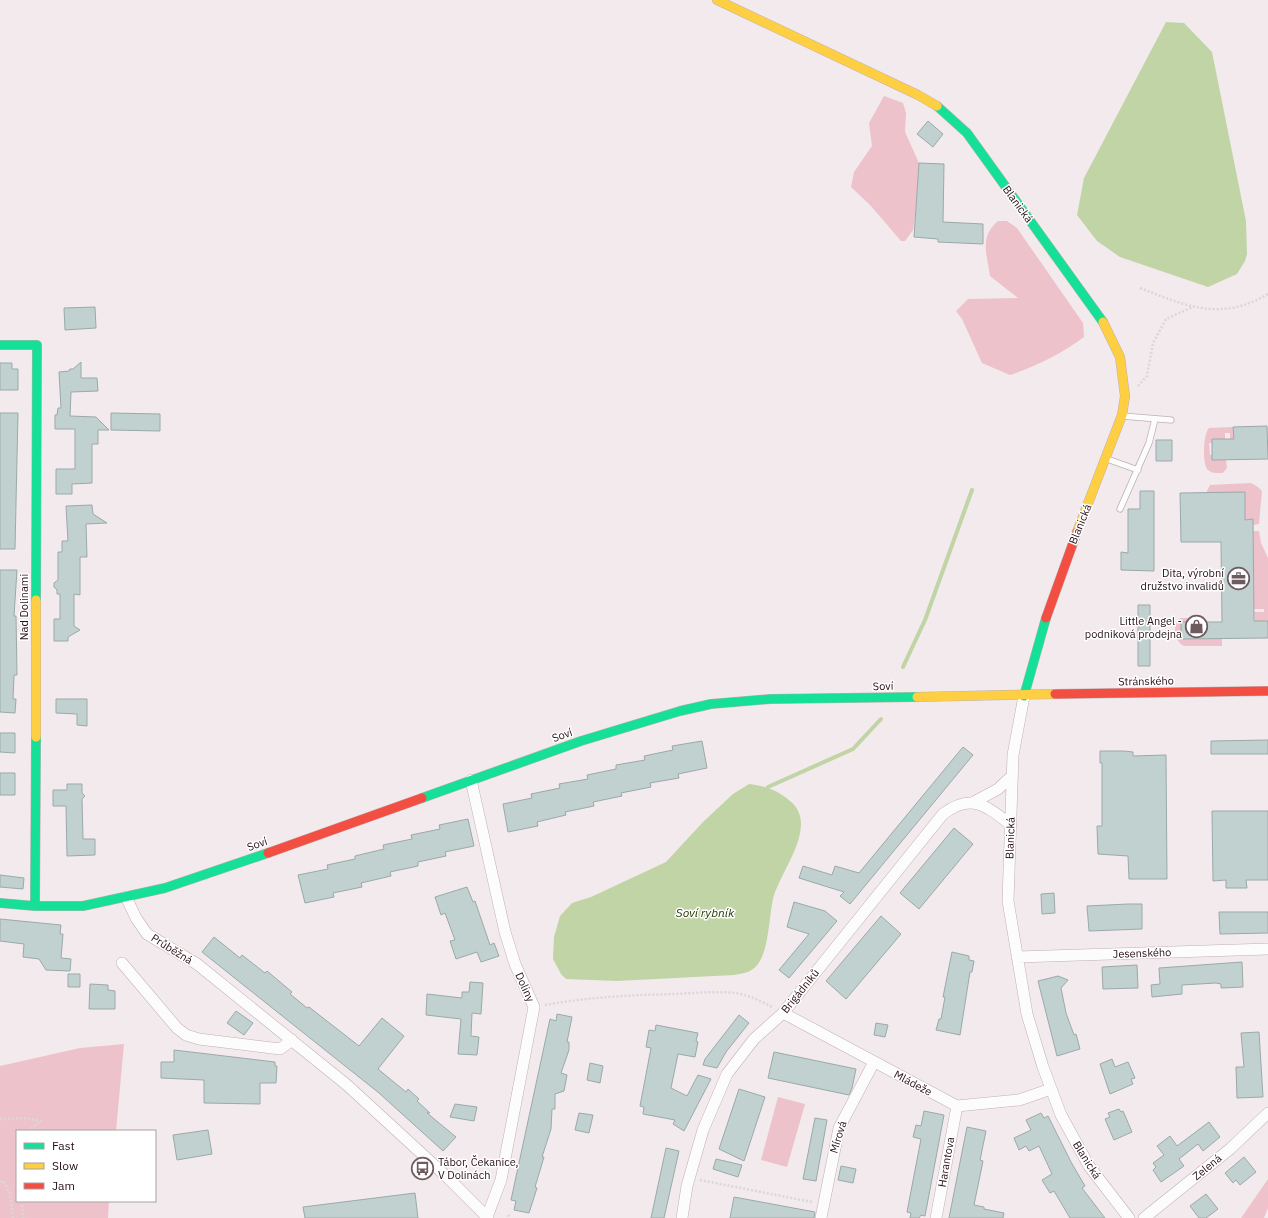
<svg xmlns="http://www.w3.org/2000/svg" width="1268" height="1218" font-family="'IBM Plex Sans',sans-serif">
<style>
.green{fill:#eec2ca}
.water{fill:#c1d4a6}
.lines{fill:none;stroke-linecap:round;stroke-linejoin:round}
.stream{stroke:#c1d4a6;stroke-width:4}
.building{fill:#c1d1d0;stroke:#9ca9a9}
.lane-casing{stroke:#c0b0b3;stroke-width:7}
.street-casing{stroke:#c0b0b3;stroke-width:12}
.fast-casing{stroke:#c0b0b3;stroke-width:10}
.slow-casing{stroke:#c0b0b3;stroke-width:10}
.jam-casing{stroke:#c0b0b3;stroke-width:10}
.path{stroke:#dbd7d8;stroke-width:2.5;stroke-dasharray:2 2;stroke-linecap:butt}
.lane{stroke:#fdfcfc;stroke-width:5.5}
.street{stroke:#fdfcfc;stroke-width:11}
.fast{stroke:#16e098;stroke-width:9}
.slow{stroke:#ffcf43;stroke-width:9}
.jam{stroke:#f24e42;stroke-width:9}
.labels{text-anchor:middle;stroke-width:3;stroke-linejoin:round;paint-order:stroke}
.street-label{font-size:11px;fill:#270e13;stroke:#fff}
.poi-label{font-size:11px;fill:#270e13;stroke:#fff;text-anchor:end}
.water-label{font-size:12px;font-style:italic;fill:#243604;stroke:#fff}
</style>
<rect width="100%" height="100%" fill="#f2eaec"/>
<path class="green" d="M884,96L903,103L906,113L905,132L919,163L915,216L913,230L905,241H901L871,206L851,187L854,172L872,146L869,123Z
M998,221H1007L1017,228L1083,323L1084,337C1061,354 1037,366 1010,375L982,363L962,319L956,311L968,299C985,299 1001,298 1018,298L990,276C987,254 979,237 998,221Z
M1268,426V438L1230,439V433H1225V439H1212V443H1209L1210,455H1212V460H1226L1227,468L1223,473C1218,473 1212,474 1208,470C1202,465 1203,434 1209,428L1233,427L1234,438L1267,437Z
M1251,483L1258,487L1262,491L1259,524L1253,525V519L1245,520L1206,493L1210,485Z
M1253,531H1259L1261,543L1268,558V621H1255L1254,612H1264V609H1254Z
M1180,618H1201V622H1181V639H1222V646H1184C1174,641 1172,625 1180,618Z
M124,1044L116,1131H17V1201H109L108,1218H0V1066L80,1048Z
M778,1097L805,1104L787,1167L761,1160Z
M1268,1179V1208L1264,1218H1241Z"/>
<path class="water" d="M1166,22L1184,23L1212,52L1246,221L1247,254L1245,261L1237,274L1208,287L1120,257L1097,241L1077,215L1084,178Z
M749,784C765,786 777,790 790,801C820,825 780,871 773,899C769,917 769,949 758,964C751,973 744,973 734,975L617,981L566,979L561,974L553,959L554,937L560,916L572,903L591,897L666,862L703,822L733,794Z"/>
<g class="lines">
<path class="stream" d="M903,667L925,620L972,490
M768,787L853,749L881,719"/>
</g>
<path class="building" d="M928,121L943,134L933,147L917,134Z
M919,163L944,164L943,222L983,224V244L938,242V239L914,237Z
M95,307L96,328L65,330L64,308Z
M81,362V378H97L98,391L71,392L70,416L96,417L109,430H98V444H92V483L72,484V494H56V469H75V429H55V415H57L58,408H61L59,372L69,371L70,369H73Z
M0,363H12V369H18V390H0Z
M0,413H18L15,549H0Z
M111,413L160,414V431L111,430Z
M1267,426L1268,459L1212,460V439H1234L1233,427Z
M1156,440H1172V461H1156Z
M1140,491H1154V571L1121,570V552L1128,553V509H1140Z
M1245,492V520L1253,519L1254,621H1268V638L1181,639V622H1222L1221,542H1181L1180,493Z
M92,505L93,514L107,523L86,524L87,557H80V595L74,594V626L80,630L68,637V641H54V619H60V594H57V590L54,587V583L58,580V552H62V541H68L66,506Z
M0,570H17L14,616H16L17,675H14L13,699H16L15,713L0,712Z
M1138,605H1150V666H1138Z
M56,699H87V726L77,725V714L56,713Z
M0,733H15V753L0,752Z
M1268,740V754H1211V741Z
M702,741L707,768L678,774L679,778L650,783L651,787L621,793L622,796L593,802L594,806L565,812L566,815L537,822L538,826L508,832L503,804L532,798L531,794L560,788L559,784L588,779L587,775L616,769V765L645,760L644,756L673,750L672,746Z
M963,747L973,755L850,904L840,896L844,892L799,878L803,866L832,875L835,866L859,873Z
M1100,751H1124L1133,752V756L1166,755L1167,879H1129L1128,856L1098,854L1097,826H1102V763H1100Z
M0,773H15V795H0Z
M67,784H82V793L85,796L82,799L83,839H95V855L67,856L66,806H53V790H67Z
M1212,811H1268V880H1246L1247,888H1226V880L1213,881Z
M468,819L474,846L445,852L446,856L418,862V866L390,872L391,876L361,883L362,887L333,893L334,897L305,903L298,875L328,869L327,865L355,859V856L384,849L383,845L412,839L411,835L440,829L439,825Z
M954,828L973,844L919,909L900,893Z
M0,875L24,878L23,889L0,887Z
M467,887L473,902L475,901L490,945L494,943L499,956L481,962L477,952L456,959L450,941L455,940L445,913L441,915L435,897Z
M1054,893L1055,913L1042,914L1041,894Z
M794,902L825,911L837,921L789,978L779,970L809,934L787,927Z
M1128,904H1142V929L1089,931L1087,906Z
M1219,912H1268V933L1220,934Z
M881,916L901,934L846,999L826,981Z
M0,919L61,925L60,934H63L61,958L71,959L70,971L46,970L39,959L23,957L24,944L0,941Z
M214,937L240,958L242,955L265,973L267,971L292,992L290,994L307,1008L309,1007L359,1046L382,1018L404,1036L378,1069L406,1092L408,1089L419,1099L417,1101L430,1113H427L456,1137L443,1151L379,1093L202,952Z
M952,952L969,956V960L974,961L972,972H970L960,1035L936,1030L939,1019H941L945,997H943Z
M1242,962L1243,987L1221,988V984L1216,983L1182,985V994L1152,997L1151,985L1160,984L1159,968Z
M1137,965L1138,988L1103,989L1102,967Z
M68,974H80V987H68Z
M1058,976L1068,980L1061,988L1066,1013L1074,1035L1076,1034L1080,1049L1057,1056L1038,981Z
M470,982L483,983L481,1014L472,1013L471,1036L479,1037L477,1055L458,1054L461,1019L426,1015L427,994L462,998V992H469Z
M90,984L108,985V990L115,991V1009H89Z
M236,1011L253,1023L244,1035L227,1023Z
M557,1014L572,1017L567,1042H569V1050L561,1073L567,1075L564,1091L555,1094V1109H552L551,1129L542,1157H544L535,1187L537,1188L529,1213L514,1210L516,1201L511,1200L550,1019L556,1021Z
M739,1015L749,1023L726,1052L717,1068L703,1065L705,1059Z
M876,1023L888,1025L885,1037L874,1035Z
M656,1025L698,1033L696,1041L698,1042L695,1057L678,1054L671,1088L687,1096L698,1075L711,1079L684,1131L673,1124L675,1120L643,1114L644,1107L640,1106L651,1048L646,1047L649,1030L655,1031Z
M1259,1032L1263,1097L1237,1098L1236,1067H1244L1241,1033Z
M174,1050L275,1062V1066H277L276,1083H260V1104L204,1103V1080L161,1078V1062H174Z
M774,1052L856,1069L852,1088L849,1095L768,1078Z
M1112,1059L1115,1067L1128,1062L1135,1078L1131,1079L1133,1084L1110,1094L1100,1064Z
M590,1063L603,1066L600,1083L587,1080Z
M739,1089L765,1097L744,1161L719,1149Z
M455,1104L477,1107L474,1121L450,1117Z
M1119,1109L1121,1112L1123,1111L1132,1132L1114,1140L1105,1119L1110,1117L1108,1113Z
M924,1111L944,1115L925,1216L921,1215L919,1218H910L911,1213L907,1212L921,1139L913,1137L916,1125L921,1126Z
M579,1113L593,1115L589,1133L575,1130Z
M1041,1113L1044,1118L1048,1116L1071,1162L1085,1186L1082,1188L1105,1218H1070L1054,1191L1050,1193L1042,1180L1052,1174L1039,1146L1029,1151L1026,1146L1019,1150L1014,1138L1031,1130L1026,1120Z
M815,1118L827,1120L816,1181L803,1179Z
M1209,1122L1220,1137L1203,1151L1198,1144L1179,1159L1184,1166L1161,1182L1153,1170L1156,1167L1153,1163L1164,1155L1157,1146L1170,1136L1177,1146Z
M967,1127L986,1131L980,1160L983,1161L974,1205L984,1207V1209L1004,1213L1003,1218H949Z
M208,1130L212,1154L177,1160L173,1135Z
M666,1148L679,1151L664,1218H651Z
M1244,1157L1256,1172L1240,1185L1236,1180L1233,1183L1225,1173Z
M716,1159L742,1165L738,1177L713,1169Z
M841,1166L856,1169L853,1183L838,1180Z
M415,1193L418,1218H305L303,1207Z
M1206,1194L1218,1209L1206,1218H1199L1190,1206Z
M734,1197L815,1212L814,1218H730Z"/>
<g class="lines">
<defs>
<path id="lane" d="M1122,416L1171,420
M1107,459L1138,470
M1120,509L1149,443L1155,419"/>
<path id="street" d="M1024,696L1013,755L1008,901L1027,1014L1043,1067L1061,1115L1089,1166L1129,1218
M471,780L505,932L515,964L534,1007L501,1180L487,1217
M974,802L998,789L1012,776
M126,897L136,918L147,934L197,964L347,1085L446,1176L488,1218
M1017,957L1268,949
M122,963L177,1028L186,1035L199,1039L280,1049L292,1040
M783,1013L957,1106L1019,1100L1051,1089
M682,1218L687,1186L703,1130L727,1074L754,1039L783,1013L943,814C971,793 985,805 1010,824
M821,1218L839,1128L874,1062
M936,1218L957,1106
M1144,1218L1230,1149L1268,1113"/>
<path id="fast" d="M937,106L967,133L1103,322
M0,345H37L36,600
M1024,696L1046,618
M422,798L581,741L680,711L711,704L770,699L917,697
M0,903L35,906H83L165,888L268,853
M35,906L36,737"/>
<path id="slow" d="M717,0L918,95L937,106
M1077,532L1122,415L1125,396L1120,357L1103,322
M917,697L1055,694
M36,737V600"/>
<path id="jam" d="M1046,618L1077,532
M1055,694L1268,691
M268,853L422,798"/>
</defs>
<use href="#lane" class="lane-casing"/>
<use href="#street" class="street-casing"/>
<use href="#fast" class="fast-casing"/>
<use href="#slow" class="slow-casing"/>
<use href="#jam" class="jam-casing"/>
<path class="path" d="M1140,288C1186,306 1221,322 1268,294
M1138,386L1147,376L1153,343L1166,319L1193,307
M1203,622V614
M545,1005C588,997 631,995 675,994C695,993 716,991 736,993C748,995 761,1001 772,1007
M0,1119L26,1118L41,1121L28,1131
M700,1180L812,1202
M0,1182L3,1181L10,1193L13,1218
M22,1201L23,1218
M508,1215L510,1218"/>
<use href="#lane" class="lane"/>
<use href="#street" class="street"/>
<use href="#fast" class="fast"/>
<use href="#slow" class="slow"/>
<use href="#jam" class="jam"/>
</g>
<defs>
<symbol id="office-ring" viewBox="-11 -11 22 22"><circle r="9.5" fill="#fff" stroke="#6e5b5f" stroke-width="1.5"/><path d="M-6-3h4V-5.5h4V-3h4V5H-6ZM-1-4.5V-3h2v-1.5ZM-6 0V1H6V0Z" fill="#6e5b5f"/></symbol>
<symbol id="shop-ring" viewBox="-11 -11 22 22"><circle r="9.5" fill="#fff" stroke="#6e5b5f" stroke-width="1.5"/><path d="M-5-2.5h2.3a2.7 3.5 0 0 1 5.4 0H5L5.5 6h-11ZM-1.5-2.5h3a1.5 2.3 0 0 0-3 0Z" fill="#6e5b5f"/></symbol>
<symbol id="bus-ring" viewBox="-11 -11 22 22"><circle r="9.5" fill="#fff" stroke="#6e5b5f" stroke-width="1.5"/><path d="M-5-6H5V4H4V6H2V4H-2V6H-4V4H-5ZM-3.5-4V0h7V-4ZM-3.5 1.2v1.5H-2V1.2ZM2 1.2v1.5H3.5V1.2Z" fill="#6e5b5f"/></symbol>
</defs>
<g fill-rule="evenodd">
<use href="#office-ring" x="1226" y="566" width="25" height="25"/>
<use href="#shop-ring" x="1184" y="614" width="25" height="25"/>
<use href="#bus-ring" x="410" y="1156" width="25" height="25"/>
</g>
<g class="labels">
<g class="street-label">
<text transform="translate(1018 204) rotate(54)" y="4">Blanická</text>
<text transform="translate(1080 524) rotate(-68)" y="4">Blanická</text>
<text transform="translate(24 607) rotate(-90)" y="4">Nad Dolinami</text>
<text transform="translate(1146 681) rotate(-1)" y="4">Stránského</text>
<text transform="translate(883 686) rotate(-1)" y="4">Soví</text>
<text transform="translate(562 735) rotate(-20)" y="4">Soví</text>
<text transform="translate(1010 838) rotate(-88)" y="4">Blanická</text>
<text transform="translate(257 844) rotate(-20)" y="4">Soví</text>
<text transform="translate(172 949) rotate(32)" y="4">Průběžná</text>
<text transform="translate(1142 953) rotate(-2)" y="4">Jesenského</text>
<text transform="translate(525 987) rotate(66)" y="4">Doliny</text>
<text transform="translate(800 991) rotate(-51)" y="4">Brigádníků</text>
<text transform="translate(913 1083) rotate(28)" y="4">Mládeže</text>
<text transform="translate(838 1137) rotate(-73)" y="4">Mírová</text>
<text transform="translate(1087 1160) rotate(58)" y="4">Blanická</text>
<text transform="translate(946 1162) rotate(-80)" y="4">Harantova</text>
<text transform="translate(1207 1167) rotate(-39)" y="4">Zelená</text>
</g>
<g class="poi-label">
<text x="1224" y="577">Dita, výrobní<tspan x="1224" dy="13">družstvo invalidů</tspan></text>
<text x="1182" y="625">Little Angel -<tspan x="1182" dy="13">podniková prodejna</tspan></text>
<text x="438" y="1166" text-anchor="start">Tábor, Čekanice,<tspan x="438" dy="13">V Dolinách</tspan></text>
</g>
<g class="water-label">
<text x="705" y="917">Soví rybník</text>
</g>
</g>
<rect x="16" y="1130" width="140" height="72" fill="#ffffff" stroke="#a99fa1"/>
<rect x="24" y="1143" width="20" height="6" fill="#16e098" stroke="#a99fa1"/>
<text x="52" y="1150" font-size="12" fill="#270e13">Fast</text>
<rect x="24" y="1163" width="20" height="6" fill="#ffcf43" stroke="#a99fa1"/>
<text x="52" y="1170" font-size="12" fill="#270e13">Slow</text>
<rect x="24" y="1183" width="20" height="6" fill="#f24e42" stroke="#a99fa1"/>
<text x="52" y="1190" font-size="12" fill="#270e13">Jam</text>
</svg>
